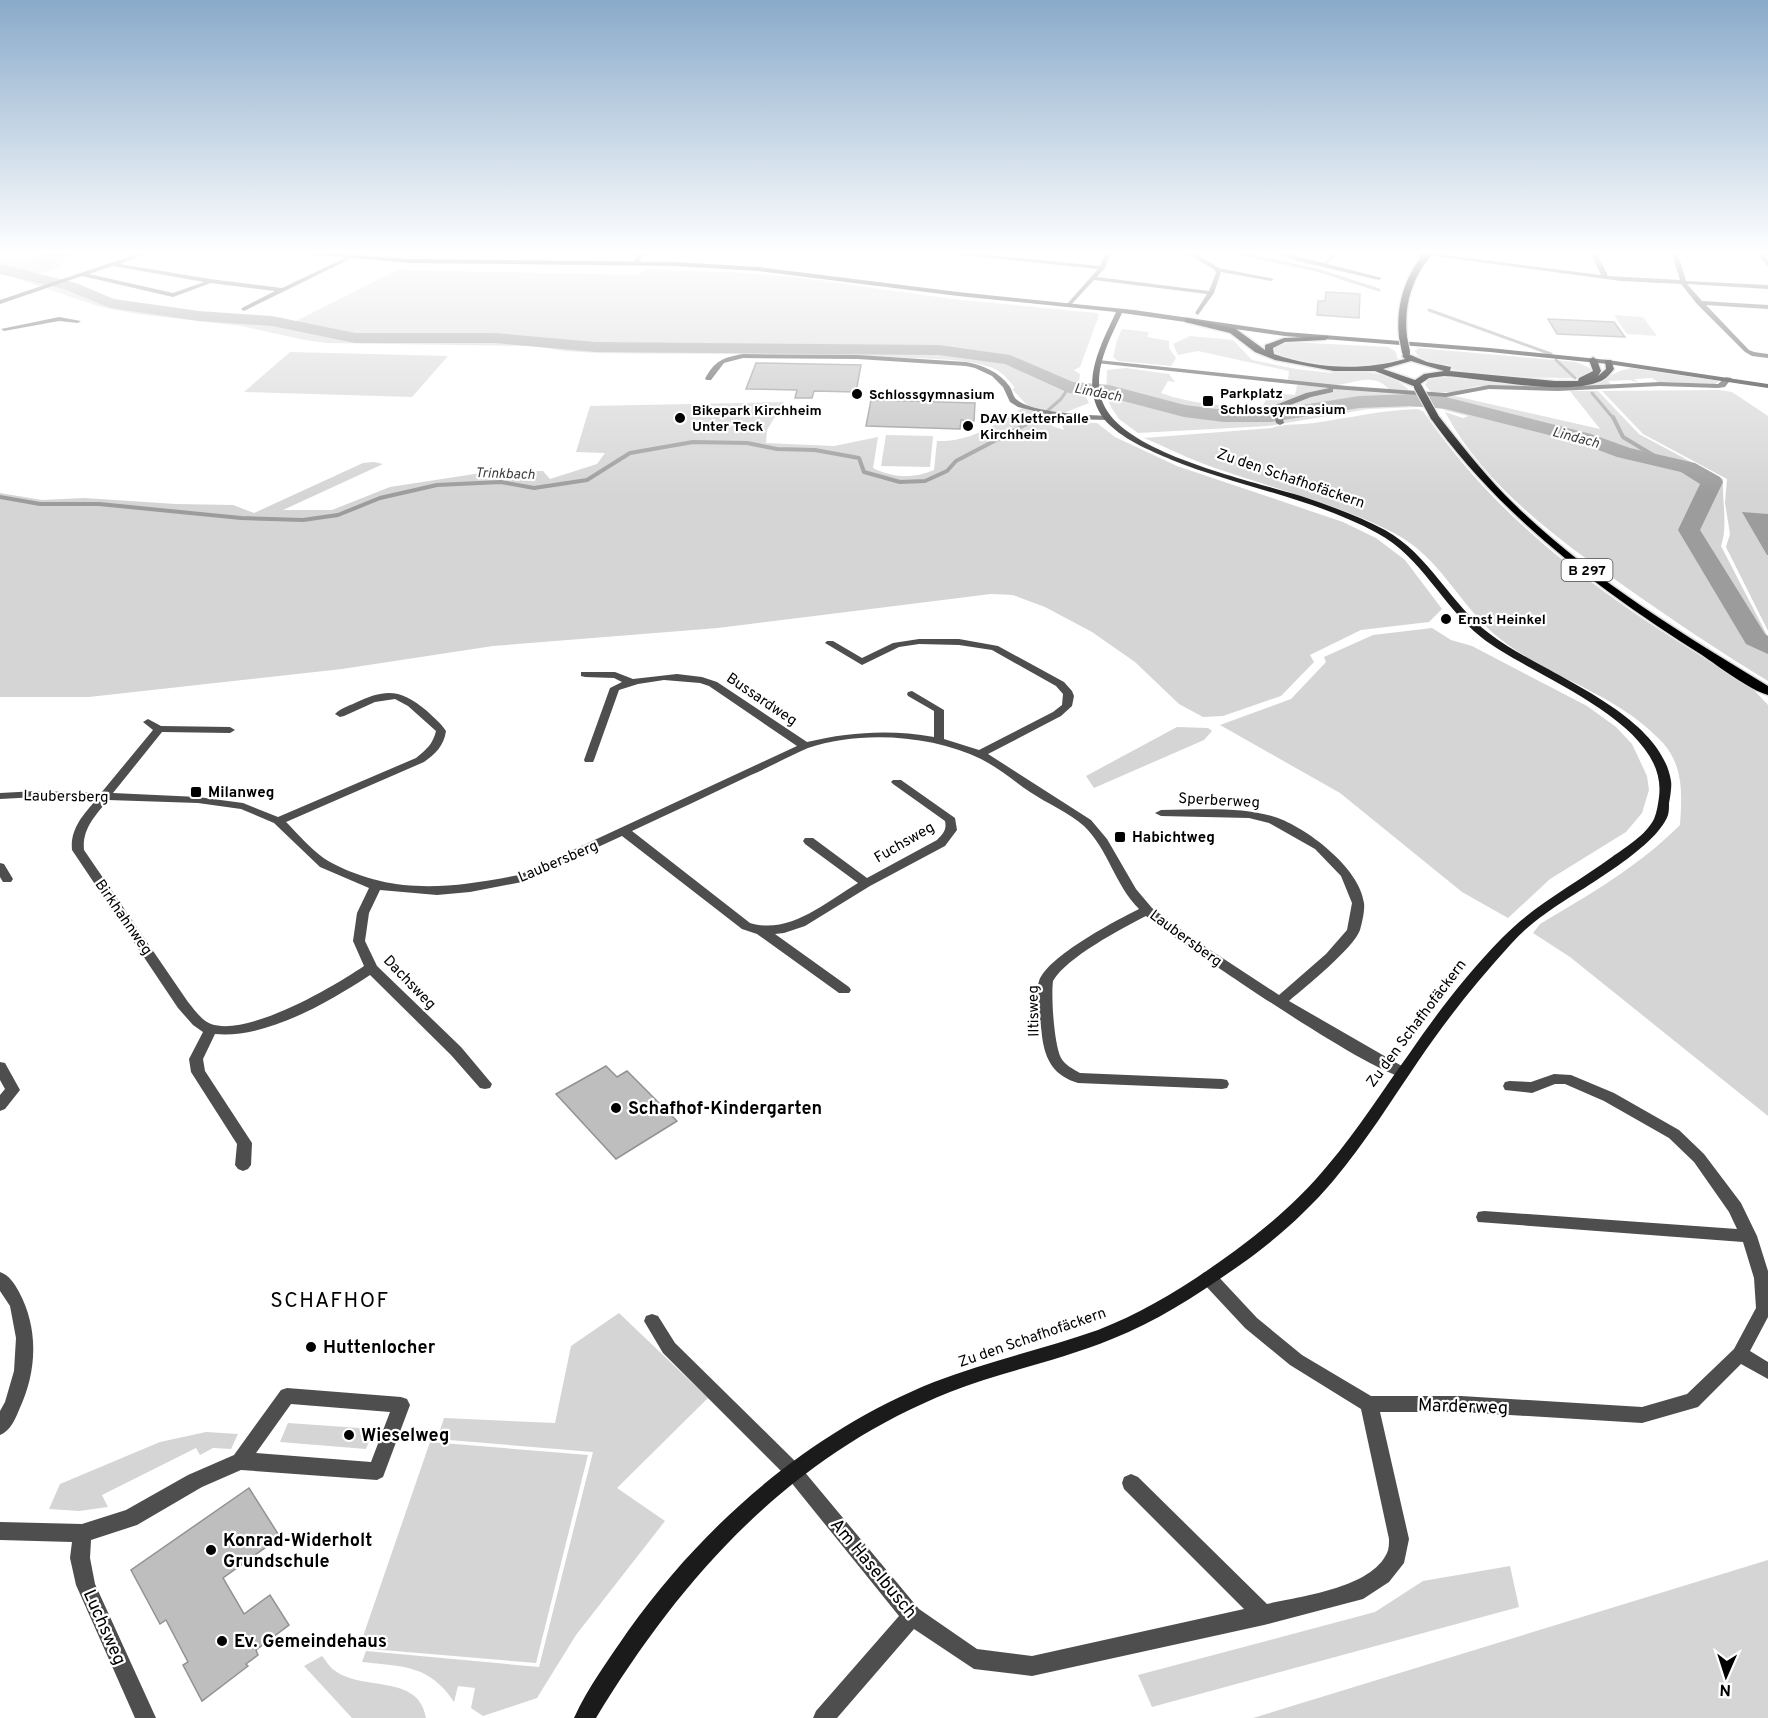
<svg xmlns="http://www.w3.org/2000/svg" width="1768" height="1718" font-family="Overpass,sans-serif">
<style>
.green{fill:#d5d5d5}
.water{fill:#9c9c9c}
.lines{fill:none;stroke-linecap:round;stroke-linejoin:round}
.stream-far1{stroke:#9c9c9c;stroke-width:3}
.stream{stroke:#9c9c9c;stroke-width:4}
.river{fill:#9c9c9c;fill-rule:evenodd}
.building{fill:#bebebe;stroke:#929292;stroke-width:1.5}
.primary-casing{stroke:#dbdbdb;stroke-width:3}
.street{fill:#4e4e4e;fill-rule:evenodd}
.secondary{fill:#1b1b1b;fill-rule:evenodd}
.primary{fill:#000;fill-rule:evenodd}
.primary-bridge-casing{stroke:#dbdbdb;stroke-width:10;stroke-linecap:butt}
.primary-bridge{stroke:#000;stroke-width:8}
.poi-dot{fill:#000;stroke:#fff;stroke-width:2}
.labels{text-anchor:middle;stroke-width:4.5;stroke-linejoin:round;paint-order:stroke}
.far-water-label{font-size:14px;font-style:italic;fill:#3d3d3d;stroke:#fff}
.far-poi-label{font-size:14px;font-weight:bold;fill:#000;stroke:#fff;text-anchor:start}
.shield{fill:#fff;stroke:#4c4c4c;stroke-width:1.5}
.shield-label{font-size:14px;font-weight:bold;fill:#000}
.street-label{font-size:15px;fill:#000;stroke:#fff}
.poi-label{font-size:15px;font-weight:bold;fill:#000;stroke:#fff;text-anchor:start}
.near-poi-label{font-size:18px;font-weight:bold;fill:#000;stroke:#fff;text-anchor:start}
.near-street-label{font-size:18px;fill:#000;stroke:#fff}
.near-quarter-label{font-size:21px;letter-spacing:1.5px;fill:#000;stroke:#fff}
</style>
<rect width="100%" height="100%" fill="#fff"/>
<path class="green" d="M46,254H77L65,258L61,266L36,275L69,283L113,302L126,305L204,316L278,319L326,330L296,321L397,270L636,275L648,269L744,273L794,277L952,299L1097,313L1099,315L1080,367L1074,370L1080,374L1079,382L1089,403L1064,413L1052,426L1064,430L1062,425L1067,422L1097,423L1115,437L1177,466L1343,522L1376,538L1405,560L1442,609L1429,622L1361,630L1310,655L1314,662L1281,696L1223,716L1203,717L1179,704L1135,662L1092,632L1045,607L1013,595L991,594L718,628L493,646L342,669L89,697H0V493L42,500L84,498L176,504L233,505L254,513L363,463L374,462L383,464L283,510H332L390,487L494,471H543L550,479L597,464L605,453L576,452L590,406L784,402L767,430L766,443L834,446L878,437L873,468C893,478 913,479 934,470L937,441C972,442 998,423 1027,405L1012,389L1015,388C1008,379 1000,369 987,366C955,357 917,359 883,357C788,352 693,355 598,353L564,351L534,346L326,343L305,340L241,326L137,314L101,307L0,273V260L9,262Z
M1614,315L1643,317L1657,336L1627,334Z
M1122,329L1149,332L1147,337L1169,341V348L1176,358L1171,366L1118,361L1113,357L1117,340Z
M1190,336L1233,340L1252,360L1296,369L1332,373L1333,370C1359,372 1389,370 1409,390L1389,389C1373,372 1355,383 1336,385C1321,386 1303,381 1288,380L1289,371L1198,351L1178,355L1173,344Z
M1290,342L1388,347L1395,351L1398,359C1381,374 1289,366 1272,350L1277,344Z
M1419,348L1576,362L1592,369L1583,377L1573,378C1547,379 1423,376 1415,351Z
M290,352L448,356L412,397L244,392Z
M1126,368L1169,374L1175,382L1168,381L1161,393C1193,405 1228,406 1262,407L1270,393L1295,395L1297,385L1411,394L1418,407L1368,409L1268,426L1138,433L1119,419L1111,407L1106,395L1107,370Z
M1631,368L1719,381L1715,384L1658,382L1652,378L1634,379L1639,383L1630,380L1608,381L1612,385L1554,388L1478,386L1454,392H1431L1425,385L1429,379L1443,375L1588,384C1607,380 1614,371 1631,368Z
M1719,390L1732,392L1768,416V631L1726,547L1730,534L1725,503L1727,479L1643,434L1602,391Z
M1570,391H1598L1639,434L1723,479C1722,501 1728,526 1721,546L1768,637V681C1717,650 1668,617 1620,583C1554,536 1484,485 1445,412L1463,418L1468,416L1444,410L1434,396H1455L1600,429Z
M1417,409L1423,411C1510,538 1624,609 1752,688L1768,705V1116L1570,957L1533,933L1540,924C1589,895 1639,866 1680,825C1682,796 1684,767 1663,743C1619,694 1549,678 1499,638C1459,606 1442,558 1394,533C1337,504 1275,489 1215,468C1191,460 1168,448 1144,438L1272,428C1286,423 1300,425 1314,423C1349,418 1382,410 1417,409Z
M886,435L933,436L930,467L881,466Z
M1432,628L1451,640L1472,646L1587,706L1616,727L1632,744L1647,776L1649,790L1642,813L1626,832L1550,879L1508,918L1462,892L1340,793L1220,725L1291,699L1326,662L1324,657L1373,635Z
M1177,727L1208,728L1212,731L1204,740L1094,788L1086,776Z
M619,1313L708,1398L617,1488L665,1521L576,1635L537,1698L483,1716L471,1708L475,1688L458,1686L454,1702C429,1664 403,1667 362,1662L366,1651L539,1667L593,1452L437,1439L444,1418L555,1423L571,1346Z
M288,1423L374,1429L366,1449L280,1442Z
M206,1432L238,1434L231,1449L213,1448L200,1455L196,1448L102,1495L108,1507L79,1511L49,1509L60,1484L160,1442Z
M430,1442L588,1455L536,1663L359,1648Z
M1768,1560V1718H1253Z
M1510,1566L1519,1607L1152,1707L1138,1675L1375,1612L1423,1581Z
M322,1656C326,1660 329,1667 334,1670C362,1692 419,1673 426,1718H352L304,1666Z"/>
<path class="water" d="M1742,512L1768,514V555H1767Z"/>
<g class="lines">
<path class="stream-far1" d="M1242,254L1317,270L1379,290
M1326,263L1335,254
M1429,310L1551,354
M1556,360L1575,378
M1592,393L1614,419
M1038,419L1061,399L1069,387"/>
<path class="stream" d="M1613,417L1623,437L1661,460
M0,497L40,504H99L241,518L303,520L338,515L380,498L437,485L501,482L534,488L587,480L630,453L693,442L747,443L777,449L815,450L859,458L864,472L900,482L925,481L947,471L956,461L1040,417"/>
<path class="river" d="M0,264L76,283L114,299L199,311L272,316L355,333H495L596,342L939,345L1010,355L1073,382L1109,385L1185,405L1224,410H1271L1359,396L1410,394L1446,397L1591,434L1630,448L1695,463L1720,477L1723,482L1700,530L1765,634L1768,636V654L1746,644L1678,530L1700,484L1681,472L1617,457L1577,442L1446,409L1410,406L1359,408L1271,422H1224L1184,417L1108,397L1069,393L1005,364L939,355L596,352L495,343H355L272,326L199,321L110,308L64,289L0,274Z"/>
</g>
<path class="building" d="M1326,292L1360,294L1359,318L1317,315L1318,301H1325Z
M1548,319L1614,322L1625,337L1557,334Z
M756,363L861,365L856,392L814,391L812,398H795L797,390L746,389Z
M871,400L975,403L974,421L961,420L960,429L866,426Z
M606,1066L617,1077L627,1071L677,1121L616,1159L556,1094Z
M249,1488L280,1537L223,1578L244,1614L270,1595L289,1625L256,1650L258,1655L246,1664L248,1666L202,1701L183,1665L188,1662L166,1620L160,1624L131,1570Z"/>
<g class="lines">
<defs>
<path id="primary" d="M1420,258L1427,260C1410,284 1404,308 1407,337L1403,339L1399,337C1396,307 1403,283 1420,258Z
M1188,318L1236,329L1265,350V345L1284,338L1328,336L1329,338L1325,340L1285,342L1273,348L1274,354C1316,369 1363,371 1405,359L1402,356L1406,353L1427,362L1451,367L1450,371L1555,381H1578L1579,378L1593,371L1589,360L1593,357L1597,360L1601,371L1598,376L1606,369L1605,360H1611L1614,369C1611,373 1606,379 1601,381C1564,397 1485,378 1444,376L1429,378L1416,387L1375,371H1334L1275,360L1255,352L1230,333L1185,322V318ZM1411,361L1444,371L1424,374L1415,380L1383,369Z
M1431,414H1437C1459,442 1480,469 1505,495C1581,572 1676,630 1768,686V695C1750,690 1718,666 1702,655C1598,589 1501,517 1429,416Z"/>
</defs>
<use href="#primary" class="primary-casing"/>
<path class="street" d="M137,254H146L120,264L210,279L282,288L347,257L352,258L244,311L241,309L242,308L275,291L211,283L173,297L82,276L0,304V300ZM113,266L204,282L173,293L89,274Z
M638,254H644L637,264H633Z
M953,254H977L1100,266L1105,254H1111L1105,268L1097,277L1209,291L1216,273L1215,270L1188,254H1196L1219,268L1274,279L1271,281L1221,272L1214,293L1198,315L1195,313L1207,294L1094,280L1069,307L1066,305L1067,304L1098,269Z
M1280,254H1289L1382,278L1379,280L1297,261Z
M1418,254H1437L1601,275L1591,254H1597L1608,276L1680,280L1672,254H1678L1686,281L1768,285V289L1687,284L1702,301L1768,305V309L1706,305L1749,350L1754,352L1768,354V358L1752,356L1745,352L1697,304L1681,284L1621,281Z
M1758,254H1764L1768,260V267Z
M59,317L81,321L78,323L59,321L4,331L1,329Z
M743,354L858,355L966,362C982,365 1000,372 1010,387C1012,390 1013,396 1016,399C1030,413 1089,415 1108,416L1112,418L1108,420L1068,419L1018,407L1010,402L1003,387L992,376L975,368L966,366L858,359L743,358L724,363L711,380H707L705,379C714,361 724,357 743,354Z
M1098,360L1347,386L1446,393L1489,385L1558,387L1660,382L1718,384L1726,377L1732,378L1725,387L1718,388L1660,386L1558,391L1489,389L1446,397L1333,389V392L1311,397L1280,409L1284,423L1280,425L1276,423L1273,406L1306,393L1329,388L1096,363V361Z
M919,639H959L998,646L1064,682L1072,691L1074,696L1072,706L1061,716L988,754L1091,820L1107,839L1136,889L1152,908L1195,940L1279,995L1326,954L1347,930L1352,903L1341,876L1315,849L1269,823L1249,818L1161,816L1155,813L1161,810C1198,810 1240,806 1275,817C1306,827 1360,868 1364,903C1365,910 1362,923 1360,930C1353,949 1305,987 1289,1001L1407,1069L1409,1073L1407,1077C1385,1084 1174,939 1146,916C1121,929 1067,957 1053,981C1051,997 1054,1044 1061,1058C1065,1065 1073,1069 1080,1073L1222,1079L1227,1080L1229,1084L1227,1088L1222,1089L1078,1083C1054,1076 1045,1060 1042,1036C1041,1022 1035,994 1039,981C1048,956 1115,921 1139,909C1115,885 1108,849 1084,826C1068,812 1048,804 1030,792C1014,781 999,768 981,759C933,735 860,730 808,748C789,756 770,767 751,775C711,794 671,813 632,831L750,923C790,935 826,902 858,883L805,844L803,841L805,838H813L867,878L937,840C943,834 947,830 945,821L893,784L891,782L893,780H901L955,818L957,830L945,846L870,886L805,926L784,933L775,934L849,987L851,990L849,993H839L757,934L742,929L622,836L522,882L470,892L437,895L380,890L369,913L365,941L377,966L461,1047L492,1084L490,1088L485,1089L480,1088L451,1055L370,975C329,1002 266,1039 215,1034L203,1059L205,1071L252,1143L251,1165L248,1169L243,1171L238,1169L235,1165L237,1144L191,1072L189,1059L203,1032L193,1025L178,1008L72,850C70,829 83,815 96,800L37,797L0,799V793L37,791L101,793L153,730L143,722L148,719L161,726L230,727L235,730L230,733L162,732L113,793L198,797L243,803L278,817L416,758C426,750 433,744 436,731L408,706L395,699L375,702L344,716L340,717L335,714C340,709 348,706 355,703C386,688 401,689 427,711C434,718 441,723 446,731C444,746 435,754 424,762L286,822C298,834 315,854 330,862C394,896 451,888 519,875L797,746L709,686L700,683L664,680L638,684L619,690L594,760L593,762H585L584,760L610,688L622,682L614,678L585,677L581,676V672H615L633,679L677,674L702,677L717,682L807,742C849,732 890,729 934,737V711L908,696L907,694L908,692L912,691L944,710V739L979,750L1053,712L1062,705L1063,694L1056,686L992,650L959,645L919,644L899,647L862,665L825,643L827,641H833L862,658L893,643ZM108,800L198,803L241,809L274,823L320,867L369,888L357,913L353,941L364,966C333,987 248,1037 211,1024C201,1020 194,1009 188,1002L84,850C82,829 95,816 108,800Z
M0,863L4,864L13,879L11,882H3L0,877Z
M0,1062L5,1063L20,1090L5,1109L0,1111V1095L5,1089L0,1080Z
M1554,1074L1571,1075L1614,1093L1679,1130L1704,1154L1741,1203L1757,1236L1768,1271V1317L1750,1351L1768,1362V1379L1741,1364L1698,1407L1642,1423L1461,1412H1380L1409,1539L1404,1563L1389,1582L1363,1599L1264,1625L1032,1676L974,1669L914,1629L837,1718H813L816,1711L899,1616L786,1476L663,1353L644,1321L646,1316L652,1314L658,1316L675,1343L798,1464L919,1609L977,1649L1032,1656L1244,1609L1124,1489L1122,1483L1124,1477L1131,1474L1138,1477L1267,1604C1302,1596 1371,1588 1387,1553C1389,1549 1389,1543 1389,1539L1361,1409L1290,1365L1245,1328L1203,1283L1201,1278L1203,1273L1209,1271L1215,1273L1257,1318L1302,1355L1371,1396H1461L1642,1407L1687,1394L1734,1349L1756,1308L1754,1278L1743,1242L1478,1222L1476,1217L1478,1212L1484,1211L1737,1229L1729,1212L1694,1162L1669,1138L1604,1101L1565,1084H1555L1532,1093L1505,1090L1503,1086L1505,1082L1510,1081L1531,1082Z
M0,1272C9,1275 15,1284 19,1292C39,1329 37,1372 19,1410C15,1420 10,1431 0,1435V1411L5,1402L14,1371L16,1338L10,1306L0,1291Z
M287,1388L401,1397L407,1399L410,1405L383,1477L377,1480L241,1470L202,1487L137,1525L91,1540L90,1558L95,1584L156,1718H135L76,1585L70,1558L72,1542L0,1540V1522L82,1524L126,1510L188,1475L234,1455L281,1390ZM291,1404L390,1412L371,1462L256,1453Z"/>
<path class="secondary" d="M307,254H339L412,259L675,262L759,267L958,292L1134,310L1285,332L1490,348L1608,360L1768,384V388L1608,364L1490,352L1285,336L1122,313C1109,341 1088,378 1106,409C1132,455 1252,481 1301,496C1330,506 1359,516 1385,530C1430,555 1450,604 1490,634C1540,673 1660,711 1671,781C1672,786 1670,799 1669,803C1669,807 1669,811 1668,815C1656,849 1575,892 1545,914C1532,923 1521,933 1511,944C1477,981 1447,1019 1419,1060C1391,1101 1365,1143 1333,1181C1306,1213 1274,1241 1240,1265C1200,1293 1158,1321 1112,1339C1059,1361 1003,1371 950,1392C790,1456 683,1575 596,1718H574C588,1687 609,1659 628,1631C706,1522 810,1432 934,1382C988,1361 1044,1349 1098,1330C1147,1311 1194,1281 1236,1250C1270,1225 1302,1197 1328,1165C1358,1130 1382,1091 1409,1054C1437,1013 1467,974 1502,938C1534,905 1575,884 1612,857C1626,847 1646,835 1654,819C1657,812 1658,804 1659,797C1669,721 1529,676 1481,637C1442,606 1422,557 1377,533C1313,498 1239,487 1172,460C1149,450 1121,439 1104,419C1078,385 1101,345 1116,312L958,296L759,271L675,266L412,263Z"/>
<use href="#primary" class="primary"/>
<defs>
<path id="primary-bridge" d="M1423,260L1427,254
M1403,337L1406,352
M1418,387L1434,416"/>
</defs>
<use href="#primary-bridge" class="primary-bridge-casing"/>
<use href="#primary-bridge" class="primary-bridge"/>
</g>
<linearGradient id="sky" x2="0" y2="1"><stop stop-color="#89aaca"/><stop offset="0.51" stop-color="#fff"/><stop offset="1" stop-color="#fff" stop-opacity="0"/></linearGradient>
<rect width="1768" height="495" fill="url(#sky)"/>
<g class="poi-dot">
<circle cx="857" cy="394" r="6"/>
<rect x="1202" y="395" width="12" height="12" rx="3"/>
<circle cx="680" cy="418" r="6"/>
<circle cx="968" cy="426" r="6"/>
<circle cx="1446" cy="619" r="6"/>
<rect x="190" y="786" width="12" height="12" rx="3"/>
<rect x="1114" y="831" width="12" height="12" rx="3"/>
<circle cx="616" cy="1108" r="6"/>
<circle cx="311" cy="1347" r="6"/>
<circle cx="349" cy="1435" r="6"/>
<circle cx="211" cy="1550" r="6"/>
<circle cx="222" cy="1641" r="6"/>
</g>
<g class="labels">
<g class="far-water-label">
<text transform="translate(1098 392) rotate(11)" y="5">Lindach</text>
<text transform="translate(1576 437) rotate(15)" y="5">Lindach</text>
<text transform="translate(505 473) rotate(2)" y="5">Trinkbach</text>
</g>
<g class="far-poi-label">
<text x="1220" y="398">Parkplatz<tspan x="1220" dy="16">Schlossgymnasium</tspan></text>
<text x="869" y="399">Schlossgymnasium</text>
<text x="692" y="415">Bikepark Kirchheim<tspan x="692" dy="16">Unter Teck</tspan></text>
<text x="980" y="423">DAV Kletterhalle<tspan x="980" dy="16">Kirchheim</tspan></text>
<text x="1458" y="624">Ernst Heinkel</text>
</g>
<rect class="shield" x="1561.5" y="559" width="51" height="22" rx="4.5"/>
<g class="shield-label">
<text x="1587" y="575">B 297</text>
</g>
<g class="street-label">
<text transform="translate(1291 478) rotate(19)" y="5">Zu den Schafhofäckern</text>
<text transform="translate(762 699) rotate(34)" y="5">Bussardweg</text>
<text transform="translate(66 796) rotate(1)" y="5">Laubersberg</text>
<text transform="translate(1219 800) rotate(3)" y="5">Sperberweg</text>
<text transform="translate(904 842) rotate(-30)" y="5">Fuchsweg</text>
<text transform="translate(558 861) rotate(-23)" y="5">Laubersberg</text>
<text transform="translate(124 917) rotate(55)" y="5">Birkhahnweg</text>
<text transform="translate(1186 938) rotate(36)" y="5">Laubersberg</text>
<text transform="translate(410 982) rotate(46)" y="5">Dachsweg</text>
<text transform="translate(1033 1011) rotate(-91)" y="5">Iltisweg</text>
<text transform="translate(1416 1023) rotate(-53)" y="5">Zu den Schafhofäckern</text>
<text transform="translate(1032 1337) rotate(-19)" y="5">Zu den Schafhofäckern</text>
</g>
<g class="poi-label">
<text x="208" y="797">Milanweg</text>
<text x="1132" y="842">Habichtweg</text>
</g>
<g class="near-poi-label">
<text x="628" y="1114">Schafhof-Kindergarten</text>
<text x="323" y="1353">Huttenlocher</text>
<text x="361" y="1441">Wieselweg</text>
<text x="223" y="1546">Konrad-Widerholt<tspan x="223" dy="21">Grundschule</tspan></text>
<text x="234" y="1647">Ev. Gemeindehaus</text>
</g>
<g class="near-street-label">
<text transform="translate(1463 1406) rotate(2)" y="6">Marderweg</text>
<text transform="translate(874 1568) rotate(50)" y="6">Am Haselbusch</text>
<text transform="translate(105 1627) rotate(66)" y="6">Luchsweg</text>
</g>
<g class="near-quarter-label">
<text x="330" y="1307">SCHAFHOF</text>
</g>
</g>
<g transform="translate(1726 1676) rotate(183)" stroke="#ffffff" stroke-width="4.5" paint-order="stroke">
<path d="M0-4.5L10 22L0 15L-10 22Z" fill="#000000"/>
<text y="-9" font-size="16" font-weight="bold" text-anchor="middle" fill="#000000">N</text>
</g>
</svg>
